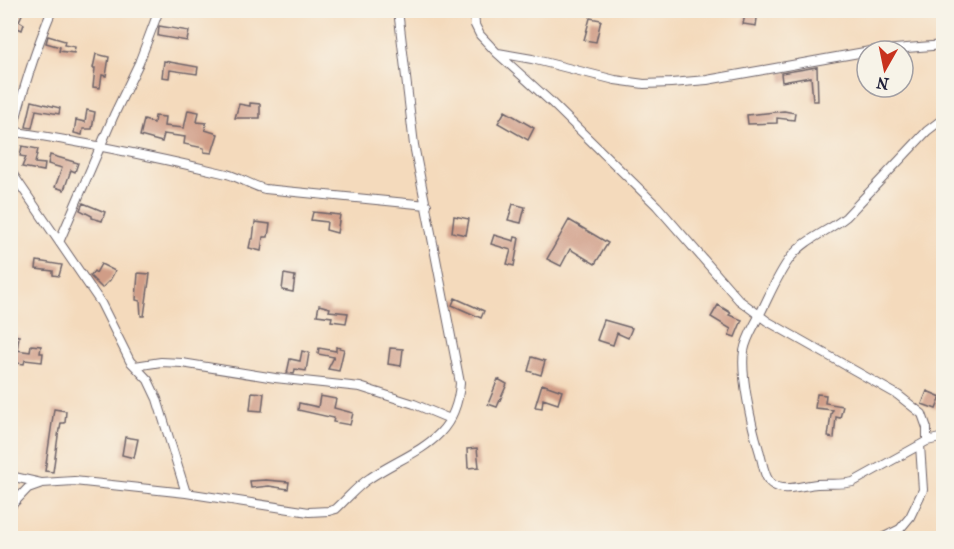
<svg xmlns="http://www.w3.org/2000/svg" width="954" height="549" font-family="'IM FELL French Canon',serif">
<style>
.building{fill:#d09d87}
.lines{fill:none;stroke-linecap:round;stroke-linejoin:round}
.street-casing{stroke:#6c6268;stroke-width:10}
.street{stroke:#fff;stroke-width:8}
</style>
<rect width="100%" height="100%" fill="#f7f3e8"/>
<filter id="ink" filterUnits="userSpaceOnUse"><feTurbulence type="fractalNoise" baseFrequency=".0167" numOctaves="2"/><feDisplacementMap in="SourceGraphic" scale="12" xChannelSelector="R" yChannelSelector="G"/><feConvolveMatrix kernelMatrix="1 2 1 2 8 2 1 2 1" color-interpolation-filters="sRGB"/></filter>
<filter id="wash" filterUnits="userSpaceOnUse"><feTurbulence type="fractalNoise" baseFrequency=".008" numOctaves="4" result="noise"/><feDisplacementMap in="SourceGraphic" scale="24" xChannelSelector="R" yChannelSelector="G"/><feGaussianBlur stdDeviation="1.35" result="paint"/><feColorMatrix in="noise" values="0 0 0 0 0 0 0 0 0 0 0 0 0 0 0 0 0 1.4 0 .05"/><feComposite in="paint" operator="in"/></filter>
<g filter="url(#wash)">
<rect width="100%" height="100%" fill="#f4dabc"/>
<g id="blocks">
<path class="building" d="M10,10H24L19,21L24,24L22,30L10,25Z
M746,10H758L756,26L743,24Z
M590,18L601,20L596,42L584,40Z
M159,26L189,31L187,41L158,36Z
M48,36L65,41L64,45L75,47L74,53L59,51L60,47L46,43Z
M96,54L109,57L106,76L102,75L100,88L93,87L95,68H93Z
M164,61L198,67L197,74L170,70L169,78L162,77Z
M817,67L818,101H813L811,77L782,82L781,73Z
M32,101L60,108L59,114L36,110L32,128L26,127Z
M250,103L260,104V118H235L239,104L250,106Z
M87,110L95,112L92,129H83L82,135L74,133L76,120L85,122Z
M188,110L199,112L197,122L206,123L205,130L218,134L212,153L204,152V148L184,144L185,137L164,134L162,142L140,136L144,120L154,123L155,116L165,117L164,126L184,128Z
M505,111L534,128L528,140L498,123Z
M784,111L795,113L794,120L777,118V123L748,124L747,115Z
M22,146L38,149L35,163L45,164L44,171L22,167L26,157L20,156Z
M50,155L78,163L75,172L71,170L64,190L55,187L62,168L48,164Z
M83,203L105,212L102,221L92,218V216L80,210Z
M513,204L525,207L521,223L508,220Z
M313,212L340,215L337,233L326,230L327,222L311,220Z
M454,216L469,219L466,235L452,232Z
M569,220L608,243L595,264L570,249L561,266L547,259Z
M255,222L270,224L268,237H263L261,251L249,248L251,239H253Z
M494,235L514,241L515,237L519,238L514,266L507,264L511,250L491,244Z
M37,261L62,265L59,276L53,275V271L36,269Z
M101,264L115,271L110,280L102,288L90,276L94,271L96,273Z
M138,273L150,274L144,316H141L140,301L136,300Z
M284,274L295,276L293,292L282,290Z
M455,298L484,311L481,318L452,305Z
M319,305L330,308L329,311L348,313L346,323L331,321L332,317L317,315Z
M718,305L731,313L729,315L742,320L735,337L729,335L731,329L711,317Z
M604,320L632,328L628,338L617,333L613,345L597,340Z
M10,335L19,336L17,350L30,352L31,345L41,346L40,353H43L42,362L25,360L24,364L10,362Z
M336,347L344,349L339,371L328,369L334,357L318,354L319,348L336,351Z
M390,348L403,349L401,366L388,364Z
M302,351L309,353L306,371L295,369L294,374L287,373L290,359L300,361Z
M532,357L545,361L541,375L528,371Z
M498,379L507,384L497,407L488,404Z
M542,384L562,391L558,404L543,399L542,408L535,407Z
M927,391L941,397L936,409L922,404Z
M252,392L264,393L262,411L250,410Z
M817,394L826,395L825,403L843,406L840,418L836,417L834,438L828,437L831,414L833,410L815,408Z
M320,396L336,399L334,408L353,413L350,425L333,422L334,418L298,410L299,403L318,407Z
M54,409L66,411L65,423H61L60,429H59L53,472L45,471Z
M125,437L138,439L134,458L122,455Z
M477,448L479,467L468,468L467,449Z
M266,480L289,482L288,489L269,486L251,488L250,481Z"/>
</g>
</g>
<g filter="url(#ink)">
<use href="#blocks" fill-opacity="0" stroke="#6c6268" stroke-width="1.5"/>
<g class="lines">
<defs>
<path id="street" d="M474,10L475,25L480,35L497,53L551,102L657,206L739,300L767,321L898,395L922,414L927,428V441
M498,53L532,59L615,80L644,84L671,83L707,80L870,51L944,45
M944,118L927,131L846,217C829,231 805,239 791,257C777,275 769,297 758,318C753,328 746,339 744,351C740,375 752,427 759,450C762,459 764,479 772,484C784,493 803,485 817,484C829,483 840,485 853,482L927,441L944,437
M10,131C84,142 155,157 227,174C241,178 252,186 265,189L427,205
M10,141C21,96 34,53 52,10
M10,170L101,303L130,361L148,380L157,399L186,493
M60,240L114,115L139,63L159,10
M135,366L161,362L182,363L275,378L360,387L414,404L450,419
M10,476L41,483
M10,507L28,488L42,483L74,481L186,493L309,512L329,511L336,509C347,499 357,486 370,478C412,450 456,443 460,383L414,145L398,10
M882,538L900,529L910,517L923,490L920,445"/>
</defs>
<use href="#street" class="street-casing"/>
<use href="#street" class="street"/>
</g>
</g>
<rect width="954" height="549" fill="none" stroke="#f7f3e8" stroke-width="36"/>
<g transform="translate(885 69) rotate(189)"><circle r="28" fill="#f7f3e8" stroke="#a29fa3" stroke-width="1.5"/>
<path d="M0-4.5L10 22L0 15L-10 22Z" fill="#c8321e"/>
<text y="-9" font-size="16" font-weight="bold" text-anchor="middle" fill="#22223b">N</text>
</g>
</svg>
